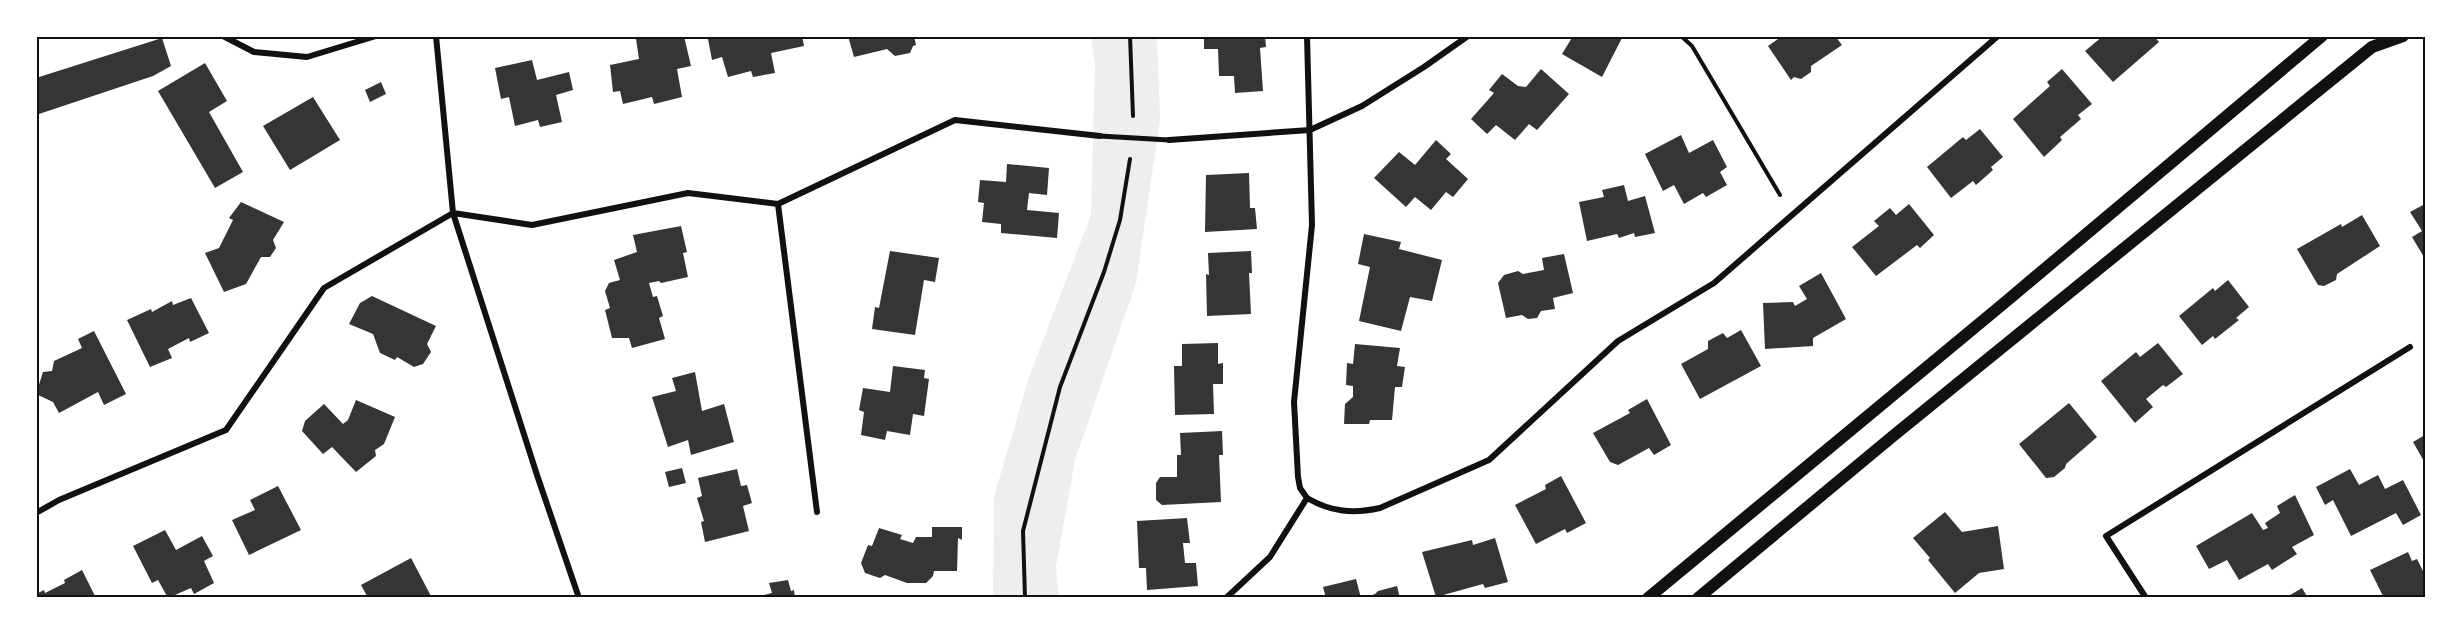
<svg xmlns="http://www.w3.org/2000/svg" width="2461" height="634" font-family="'PT Sans',sans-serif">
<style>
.green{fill:#eee}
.building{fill:#353535}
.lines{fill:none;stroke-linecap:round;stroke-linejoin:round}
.path{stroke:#111;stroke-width:4}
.pedestrian{stroke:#111;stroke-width:5}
.minor{stroke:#111;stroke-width:6}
.secondary{stroke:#111;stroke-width:12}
.neatline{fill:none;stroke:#111;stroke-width:2}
</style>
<rect width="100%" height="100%" fill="#fff"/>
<path class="green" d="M1091,36H1157L1160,120L1136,283L1075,460L1056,566L1059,598H993L994,497L1029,377L1091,215L1095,64Z"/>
<path class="building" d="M652,36H684L691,66L677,69L682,97L654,104L652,97L623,104L620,91L613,92L610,65L639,59L636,39Z
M722,36H802L804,46L771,53L775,73L753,77L751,71L728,77L722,57L712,60L708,39Z
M848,36H914L916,45L913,46L910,53L895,56L887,49L854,57Z
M1204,36H1265L1266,47L1260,48L1263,91L1235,93L1234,76H1219L1218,49H1204Z
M1573,36H1623L1602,77L1562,54Z
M1782,36H1835L1842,45L1811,66V72L1801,79L1794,77L1791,80L1768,46Z
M2103,36H2154L2159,42L2113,82L2085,51Z
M162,38L171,66L153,76L36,115V78Z
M532,60L537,80L569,72L573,90L556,95L562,122L540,127L538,120L515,126L509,97L501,99L495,68Z
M205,63L227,101L209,112L243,172L215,188L158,91Z
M1541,69L1569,94L1537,130L1529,124L1515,140L1496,125L1487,134L1471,119L1494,93L1489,90L1502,74L1518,86L1526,87Z
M2062,69L2092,104L2078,115L2081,119L2060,137L2062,140L2044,157L2013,119L2050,86L2047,82Z
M381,82L386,94L370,102L365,90Z
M313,97L340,140L290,170L263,126Z
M1980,129L2003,157L1991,167L1993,170L1976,185L1973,181L1951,198L1927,167L1963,137L1966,140Z
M1681,135L1689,153L1713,140L1727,167L1720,172L1727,185L1706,197L1703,193L1684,204L1674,185L1663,191L1645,154Z
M1436,140L1451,154L1446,159L1468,179L1453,197L1446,192L1431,210L1415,197L1406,207L1374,178L1399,152L1415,165Z
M1007,164L1049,168L1047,195L1029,193L1027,210L1059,213L1057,238L1001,233V224L982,222L984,203L978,202L980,180L1006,182Z
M1249,173L1250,208H1255L1257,229L1205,232L1206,175Z
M1624,185L1628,201L1645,196L1655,233L1635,237L1634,233L1619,238L1617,234L1587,241L1579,202L1604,197L1602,190Z
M241,202L284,222L273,240L276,248L270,257H261L246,284L224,292L205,253L219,248L233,220L229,218Z
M1909,204L1934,235L1920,248L1917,245L1876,276L1852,247L1879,226L1874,221L1890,208L1896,215Z
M2425,204V259L2412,237L2422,231L2410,212Z
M2362,215L2380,246L2337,274L2336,280L2324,286L2318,285L2297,249L2341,224L2342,227Z
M681,226L687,252L683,253L688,277L661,283L659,281L649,283L653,297L657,296L663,316L659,318L665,339L632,348L629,338H612L605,310L610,308L605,291L609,283L620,280L614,260L637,252L633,235Z
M1364,234L1401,242L1399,249L1442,260L1432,301L1410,297L1401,331L1359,321L1370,267L1358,264Z
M890,251L939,258L935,282L924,280L915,335L872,329L875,307L879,308Z
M1251,251L1252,273H1249L1251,314L1207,316L1206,274L1209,275L1208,253Z
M1564,254L1573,293L1553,298L1555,309L1541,311L1537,318L1528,319L1522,315L1506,318L1498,283L1504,275L1518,271L1523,274L1544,270L1542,258Z
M1821,273L1846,319L1813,338V346L1765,349L1763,303L1793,302L1795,306L1807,299L1799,286Z
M2228,280L2249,307L2236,318L2239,320L2215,339L2213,336L2202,345L2179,316L2213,288L2215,291Z
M372,296L436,326L427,344L431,352L423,364L414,367L397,357L395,360L380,353L373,334L349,324L360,303Z
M191,298L209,333L190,342L189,338L168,349L172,358L150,367L127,320L151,309L152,312L172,301L173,305Z
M1741,330L1761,366L1700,399L1681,364L1708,349V341L1723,333L1727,338Z
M94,331L126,394L104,405L98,392L59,413L53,402L36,394L43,372L52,371L54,361L82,348L78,339Z
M1218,343V364L1223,363V384H1213L1214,414L1175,415L1174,366H1182V344Z
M2158,343L2183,374L2166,387L2163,385L2146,399L2153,407L2135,423L2101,381L2136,352L2140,357Z
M1355,344L1400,348L1397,366L1405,367L1402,387H1395L1392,420H1370L1369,424H1344L1345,404L1353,397V386L1346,385L1347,363L1353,364Z
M893,366L925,370L924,378L929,379L924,416L913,414L910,435L887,431L885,440L861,435L864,412L859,410L863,388L890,392Z
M695,372L702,411L724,404L734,442L691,455L688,440L668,447L652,397L676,391L672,378Z
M1647,399L1671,445L1654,455L1649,448L1618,465L1610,462L1593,433L1630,413L1628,410Z
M356,400L395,417L384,444L375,450L376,456L356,472L332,447L323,454L302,431L305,421L324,404L343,424L348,420Z
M2069,403L2097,437L2066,464L2065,468L2054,477L2046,478L2019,444Z
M1222,431L1223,455H1219L1221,502L1162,505L1156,500V483L1160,477H1177V455H1181L1180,433Z
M2425,435V463L2413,442Z
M682,468L686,483L669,487L665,472Z
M737,469L741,486L747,485L752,503L743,506L749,531L705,542L701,522L704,521L697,498L702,496L698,478Z
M2350,469L2359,485L2378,475L2385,489L2403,480L2421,515L2403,525L2396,513L2351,536L2333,500L2325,505L2316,487Z
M1561,476L1586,523L1567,533L1565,529L1536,544L1515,505L1546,489L1545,485Z
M278,486L301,530L249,555L232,520L255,510L250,500Z
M2295,495L2314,535L2292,547L2297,554L2272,570L2268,564L2239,580L2227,560L2209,569L2196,546L2252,513L2263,530L2268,528L2265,523L2280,513L2277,506Z
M1945,512L1962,532L1998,526L2004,569L1979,573L1955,593L1928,560L1930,558L1913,538Z
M1187,518L1190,543H1183L1185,563H1196L1198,586L1147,590L1146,568H1139L1137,521Z
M932,527H962V540L958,538L957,571H934L933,576L926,583H907L885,575L880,578L865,573L861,563L868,545L872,546L879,528L902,535L900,539L913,543L916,537H932Z
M165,530L176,550L202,536L213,556L204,561L214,583L194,594L191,588L168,598L158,580L152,583L133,546Z
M1495,538L1508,582L1485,588L1483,584L1436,597L1422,552L1472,540L1473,545Z
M2408,552L2412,561L2417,559L2425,575V598H2384L2370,570Z
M411,558L432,598H368L361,585Z
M82,570L96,598H36V594L44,590L45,593L65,583L64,580Z
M1356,579L1361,598H1326L1323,587Z
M788,580L791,591L794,590L795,598H752L772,593L769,583Z
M1397,586L1400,598H1364L1375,594L1378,591Z
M2302,588L2308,598H2285Z"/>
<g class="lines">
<path class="path" d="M1130,36L1133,116
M1681,36L1692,46L1780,195
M1025,598L1023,531L1060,387L1104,272L1120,220L1130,159"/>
<path class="pedestrian" d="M1100,136L1169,140"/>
<path class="minor" d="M223,36L254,52L307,57L376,36
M436,36L453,213L537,475L579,598
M1169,140L1310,130L1362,106L1424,67L1468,36
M778,204L817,512
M1307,498C1331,512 1353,514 1380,508L1489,460L1618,341L1714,283L1998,36
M36,513L59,500L226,430L324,288L453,213L532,225L688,193L778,204L955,120L1100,136
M1226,598L1270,557L1307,498L1300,488L1298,477L1294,402L1312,225L1307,36
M2146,598L2106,536L2410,347"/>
<path class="secondary" d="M1648,598L2003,304L2322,36
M1698,598L1893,436L2372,47L2403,36"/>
</g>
<rect width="2461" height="634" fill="none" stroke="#ffffff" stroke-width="75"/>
<rect x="38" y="38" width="2386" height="558" class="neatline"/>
</svg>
